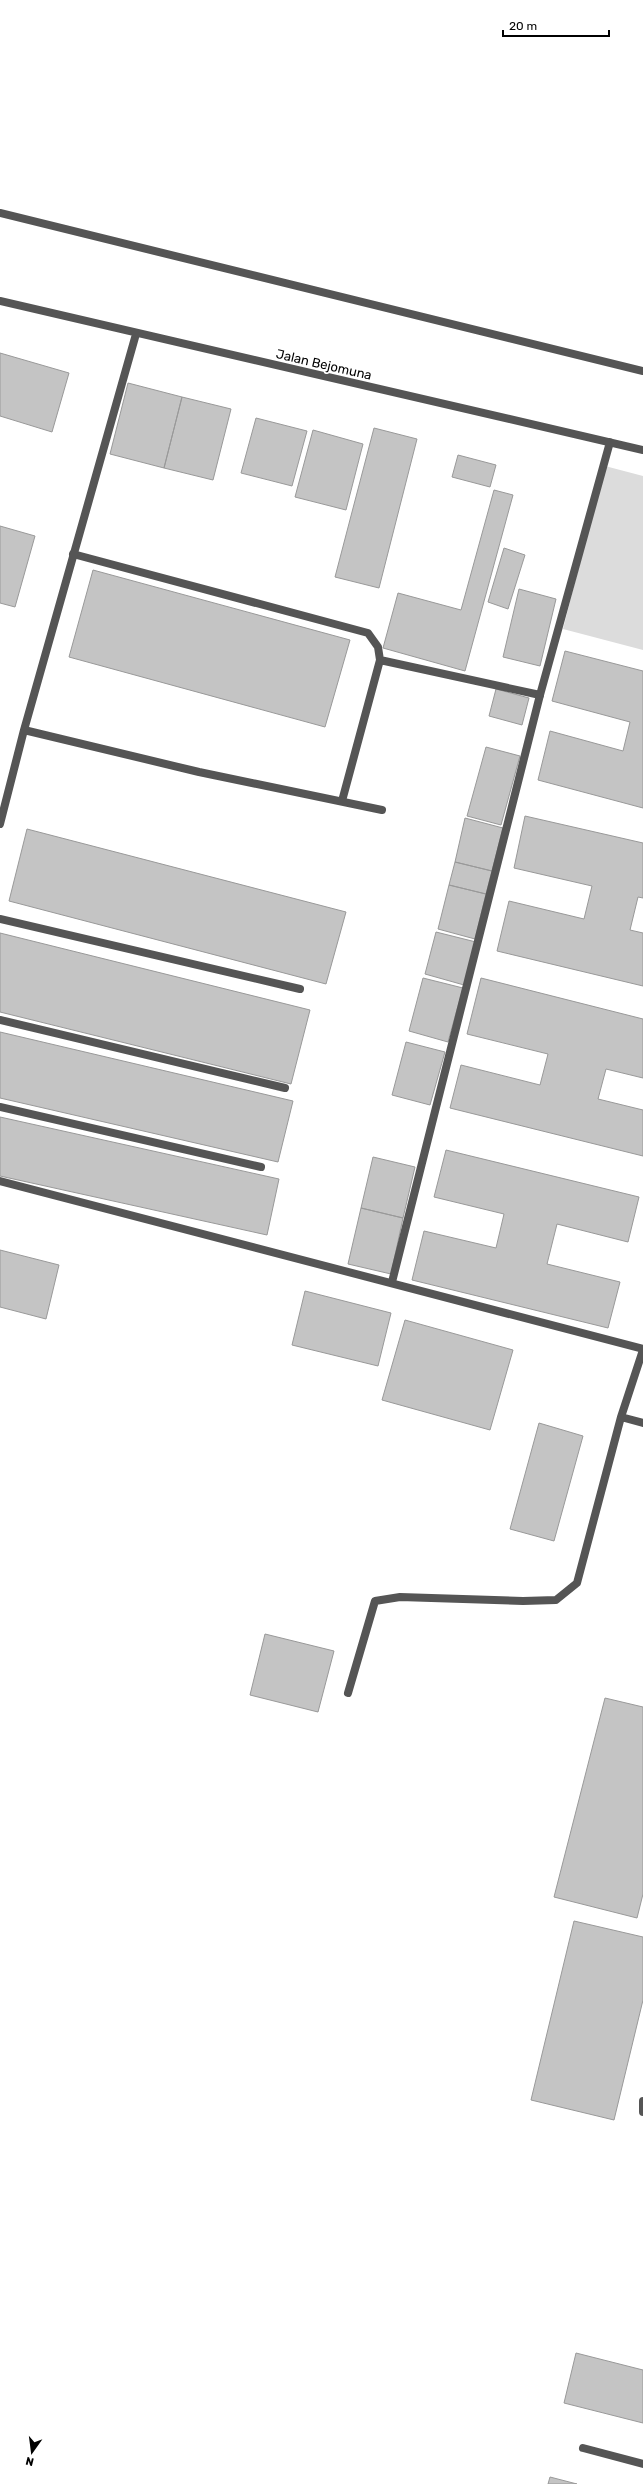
<svg xmlns="http://www.w3.org/2000/svg" width="643" height="2484" font-family="Rubik,sans-serif">
<style>
.green{fill:#dcdcdc}
.building{fill:#c4c4c4;stroke:#999}
.lines{fill:none;stroke-linecap:round;stroke-linejoin:round}
.service{stroke:#555;stroke-width:8}
.minor{stroke:#555;stroke-width:8}
.labels{text-anchor:middle;stroke-width:3.5;stroke-linejoin:round;paint-order:stroke}
.street-label{font-size:13px;fill:#000;stroke:#fff}
</style>
<rect width="100%" height="100%" fill="#fff"/>
<path class="green" d="M605,466L643,476V650L563,629Z"/>
<path class="building" d="M0,353L69,373L52,432L0,416Z
M128,383L182,397L164,468L110,454Z
M182,397L231,409L213,480L164,468Z
M256,418L307,431L292,486L241,473Z
M374,428L417,439L379,588L335,577Z
M313,430L363,444L346,510L295,497Z
M458,455L496,465L490,487L452,477Z
M494,490L513,495L465,671L383,648L398,593L461,610Z
M0,526L35,536L15,607L0,603Z
M504,548L525,555L508,609L488,602Z
M93,570L350,640L325,727L69,657Z
M519,589L556,599L540,666L503,657Z
M565,651L643,671V808L538,780L550,731L623,751L630,722L552,701Z
M496,689L529,698L522,725L489,716Z
M486,747L520,756L501,825L467,816Z
M525,816L643,843V898L638,897L630,930L643,933V986L497,951L509,901L584,919L592,886L514,868Z
M465,818L503,828L492,871L455,862Z
M27,829L346,912L326,984L9,901Z
M455,862L492,871L486,894L449,885Z
M449,885L486,894L475,939L438,929Z
M436,932L476,942L464,985L425,974Z
M0,933L310,1010L291,1084L0,1012Z
M423,978L463,988L448,1042L409,1031Z
M481,978L643,1019V1078L606,1069L598,1099L643,1110V1156L450,1108L461,1065L540,1085L548,1054L467,1034Z
M0,1032L293,1101L278,1162L0,1098Z
M406,1042L445,1052L430,1105L392,1095Z
M0,1117L279,1179L267,1235L0,1176Z
M446,1150L639,1197L628,1242L557,1224L547,1264L620,1282L608,1328L412,1280L424,1231L496,1248L504,1214L434,1197Z
M373,1157L415,1167L403,1218L361,1208Z
M361,1208L403,1218L391,1274L348,1264Z
M0,1250L59,1265L46,1319L0,1307Z
M305,1291L391,1313L378,1366L292,1345Z
M405,1320L513,1350L490,1430L382,1400Z
M539,1423L583,1436L554,1541L510,1529Z
M265,1634L334,1651L318,1712L250,1695Z
M605,1698L643,1707V1894L637,1918L554,1897Z
M574,1921L643,1937V2000L614,2120L531,2100Z
M576,2353L643,2370V2423L564,2403Z
M550,2477L577,2484H548Z"/>
<g class="lines">
<path class="service" d="M0,213L643,371
M73,554L368,633L378,647L380,660L342,801
M380,660L540,695
M621,1417L643,1423
M348,1693L375,1601L400,1597L523,1601L556,1600L577,1583L621,1417L643,1350"/>
<path class="minor" d="M0,301L643,450
M24,730L199,772L382,810
M0,824L24,730L136,334
M0,919L300,989
M0,1020L285,1088
M0,1107L261,1167
M0,1181L643,1349
M392,1282L540,695L610,442
M643,2101V2112
M583,2448L643,2464"/>
</g>
<g class="labels">
<g class="street-label">
<text transform="translate(324 364) rotate(13)" y="5">Jalan Bejomuna</text>
</g>
</g>
<g transform="translate(32 2452) rotate(194)" stroke="#ffffff" stroke-width="3" paint-order="stroke">
<path d="M0-3L7 15L0 10L-7 15Z" fill="#000000"/>
<text y="-6" font-size="11" font-weight="bold" text-anchor="middle" fill="#000000">N</text>
</g>
<path d="M503 30v6h106v-6" fill="none" stroke="#000000" stroke-width="2"/>
<text x="509" y="30" font-size="12" fill="#000000" stroke="#ffffff" stroke-width="3" paint-order="stroke">20 m</text>
</svg>
